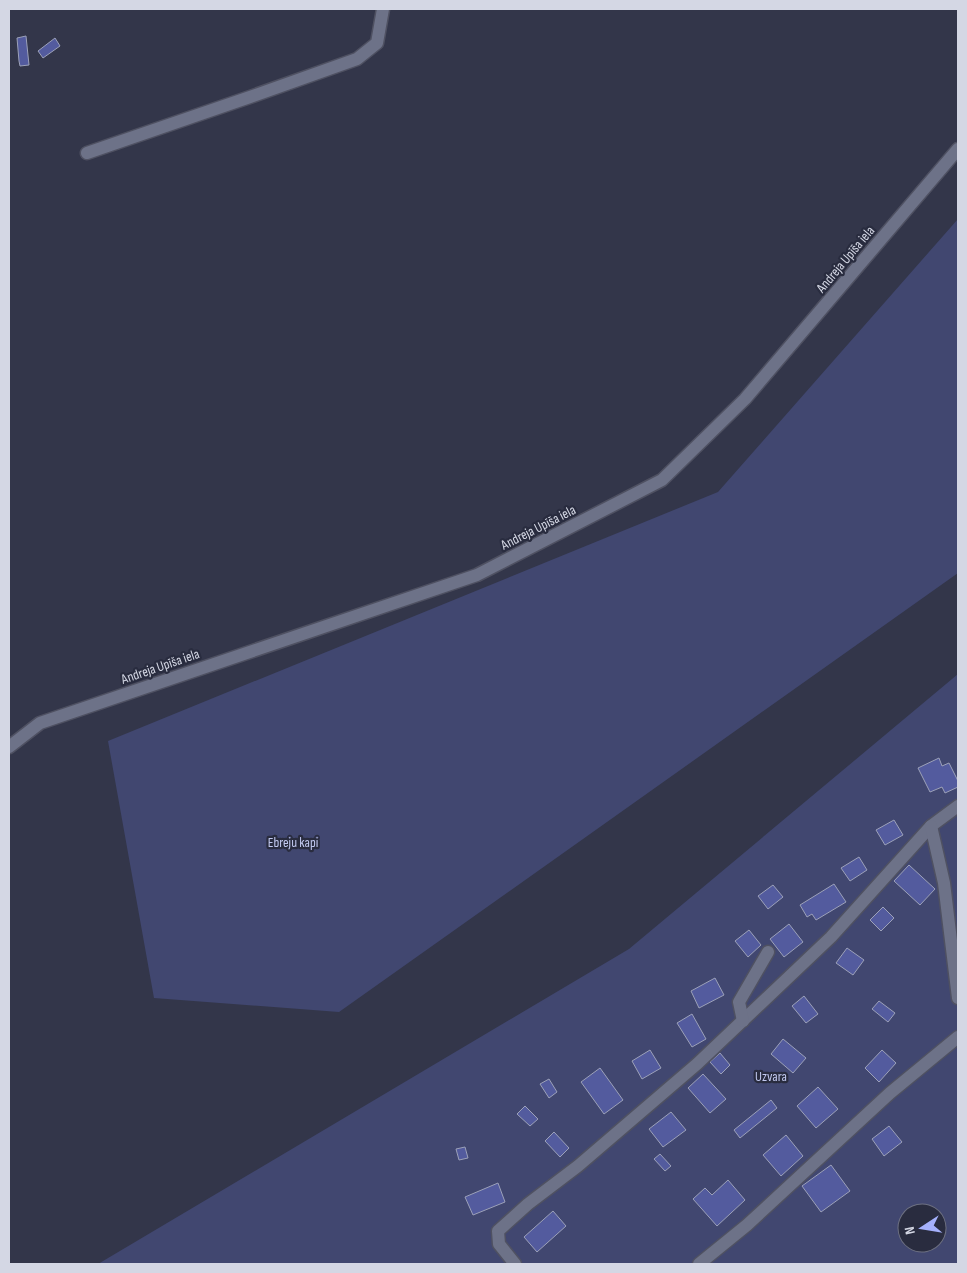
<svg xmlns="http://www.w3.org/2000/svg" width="967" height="1273" font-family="'Sofia Sans Condensed',sans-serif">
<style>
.green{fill:#414770;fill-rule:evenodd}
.building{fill:#535b9e;stroke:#9ca1b9}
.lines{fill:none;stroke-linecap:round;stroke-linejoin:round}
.service-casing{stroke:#4f5162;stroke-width:15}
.minor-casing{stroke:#4f5162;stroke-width:15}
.service{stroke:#6d7288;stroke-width:12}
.minor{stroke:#6d7288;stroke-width:12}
.labels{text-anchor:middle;stroke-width:4.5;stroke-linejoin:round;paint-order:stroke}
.street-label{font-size:14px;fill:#d4d7e4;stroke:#292c3f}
.park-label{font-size:14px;fill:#c2c9f0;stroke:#292c3f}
</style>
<rect width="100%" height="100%" fill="#33364a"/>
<path class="green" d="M958,219V573L339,1012L154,998L108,741L718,492Z
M958,674V1264H98L629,949ZM907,1213H937V1243H907Z"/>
<path class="building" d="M26,36L29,65L20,66L19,61L17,38Z
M55,38L60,46L43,58L38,51Z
M939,758L942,766L949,763L958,781V787L945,793L942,787L930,792L918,768Z
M894,820L903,835L885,845L876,830Z
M859,857L867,870L850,881L841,868Z
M909,865L935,889L920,905L894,881Z
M834,884L846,902L816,920L812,914L807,917L800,905Z
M773,885L783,897L768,909L758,896Z
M883,907L894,918L881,931L870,920Z
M789,924L803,942L784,957L770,939Z
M749,930L761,945L748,957L735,941Z
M847,948L864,960L853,975L836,963Z
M715,978L724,995L699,1008L691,991Z
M804,996L818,1014L806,1023L792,1006Z
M879,1001L895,1013L888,1022L872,1009Z
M692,1014L706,1039L692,1047L677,1023Z
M783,1039L806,1058L793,1073L771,1054Z
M650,1050L661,1068L642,1079L632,1061Z
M882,1050L896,1063L879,1082L865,1068Z
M720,1053L730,1065L721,1074L710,1062Z
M600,1068L623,1100L604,1114L581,1082Z
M703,1074L726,1099L710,1113L688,1088Z
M549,1079L557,1092L549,1098L540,1084Z
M818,1087L838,1109L816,1128L797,1106Z
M771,1100L777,1108L740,1138L734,1130Z
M525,1106L538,1119L530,1126L517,1114Z
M671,1112L686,1130L663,1147L649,1129Z
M889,1126L902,1142L884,1156L872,1139Z
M554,1132L569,1148L560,1157L545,1141Z
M786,1135L803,1156L781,1176L763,1155Z
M465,1147L468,1158L459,1160L456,1149Z
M660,1154L671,1166L665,1171L654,1159Z
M831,1165L850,1191L821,1212L802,1186Z
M728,1180L745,1200L717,1226L693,1199L705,1188L712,1195Z
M498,1183L505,1202L473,1215L465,1197Z
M553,1211L566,1226L537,1252L524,1237Z"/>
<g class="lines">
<defs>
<path id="service" d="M87,153L250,97L357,59L377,43L383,9
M515,1264L499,1244L498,1231L528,1204L578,1166L697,1064L831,937L931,826L958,806
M699,1264L747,1225L890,1093L958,1037"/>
<path id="minor" d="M9,747L40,723L477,575L662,480L745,399L958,149
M931,826L944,883L958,998
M743,1021L739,1002L768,952"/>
</defs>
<use href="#service" class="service-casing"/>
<use href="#minor" class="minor-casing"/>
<use href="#service" class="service"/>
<use href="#minor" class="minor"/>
</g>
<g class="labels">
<g class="street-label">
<text transform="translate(845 259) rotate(-50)" y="5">Andreja Upīša iela</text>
<text transform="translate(538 527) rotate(-27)" y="5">Andreja Upīša iela</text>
<text transform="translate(160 666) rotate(-19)" y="5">Andreja Upīša iela</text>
</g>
<g class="park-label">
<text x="293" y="847">Ebreju kapi</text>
<text x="771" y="1081">Uzvara</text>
</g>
</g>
<rect width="967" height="1273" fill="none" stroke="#d4d7e4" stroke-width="20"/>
<g transform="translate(922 1228) rotate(258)"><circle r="24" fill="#292c3f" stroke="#6d7081"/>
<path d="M0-4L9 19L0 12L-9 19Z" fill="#a5b1fc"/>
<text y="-8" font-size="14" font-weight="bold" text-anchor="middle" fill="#d4d7e4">N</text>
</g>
</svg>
